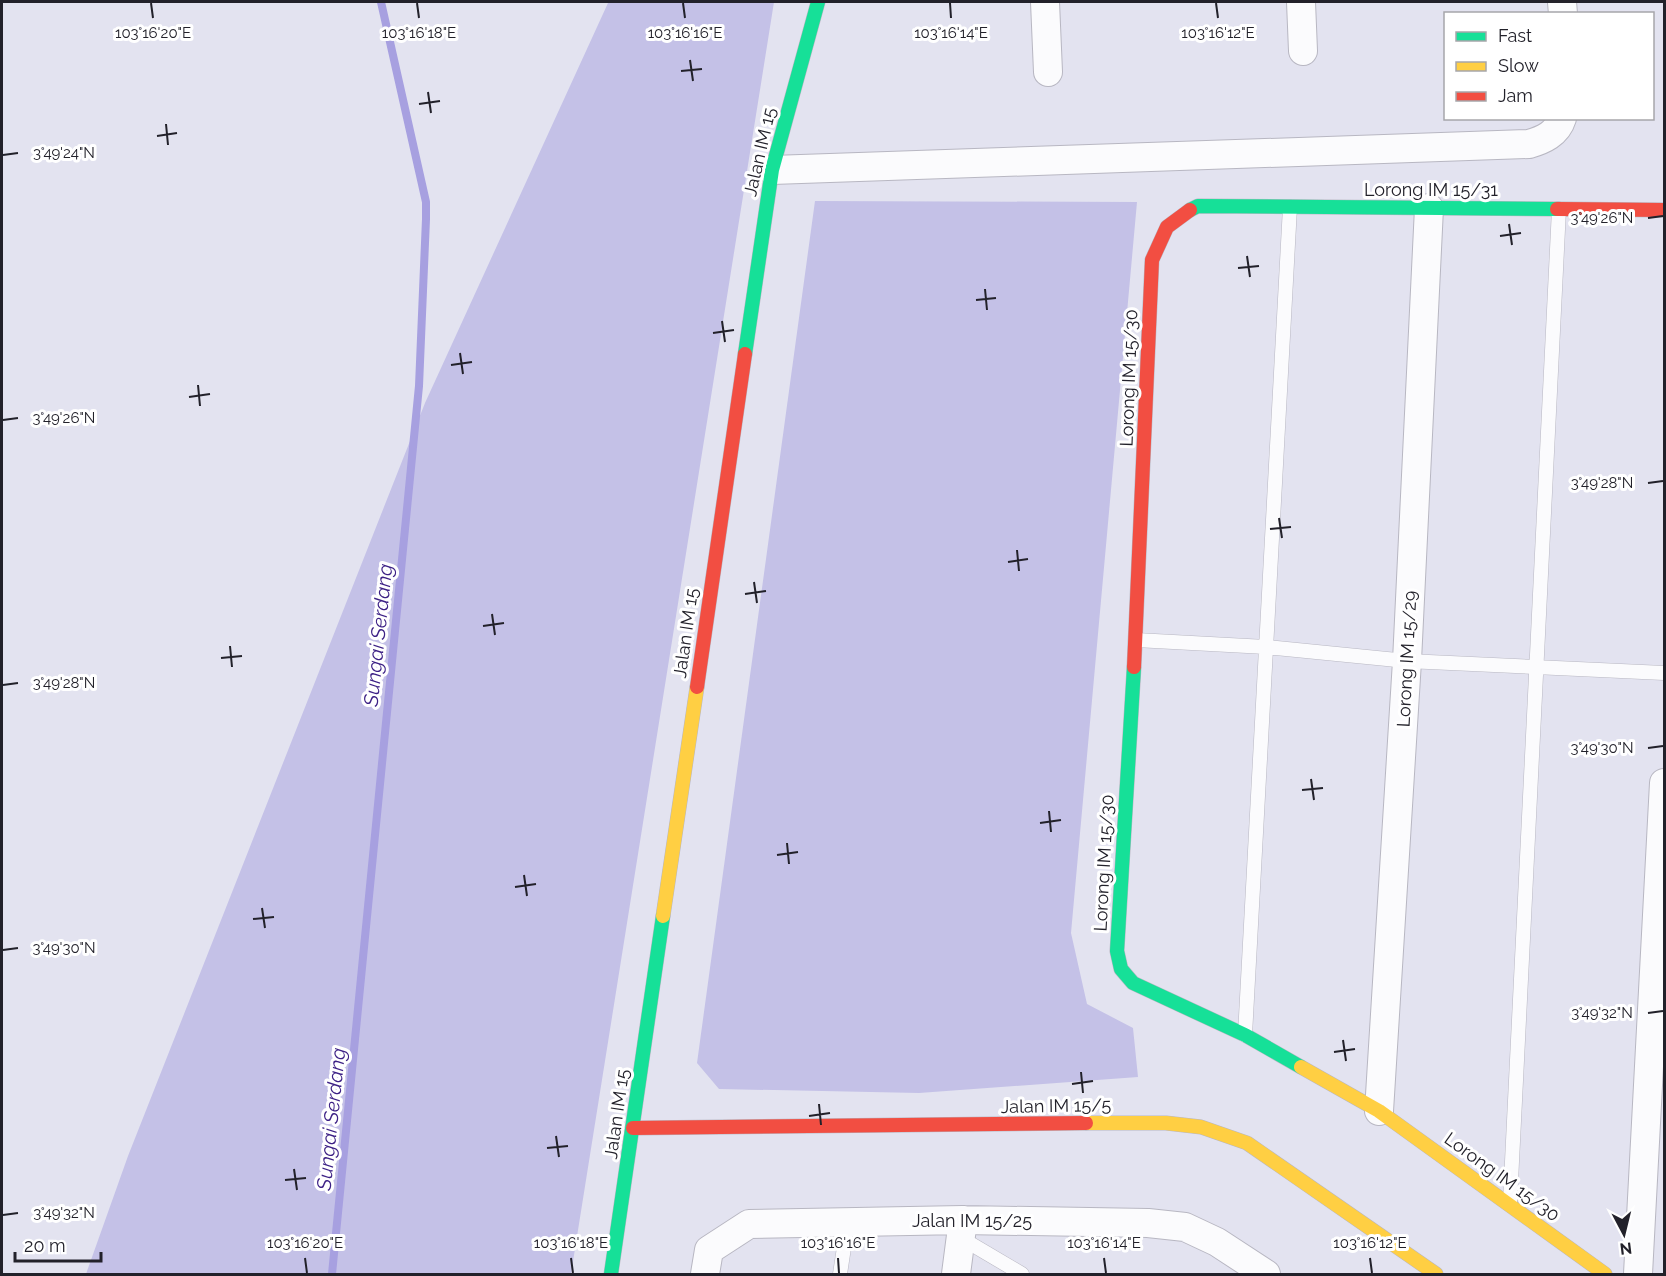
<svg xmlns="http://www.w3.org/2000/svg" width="1666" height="1276" font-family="Raleway,sans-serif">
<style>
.green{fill:#c4c1e7}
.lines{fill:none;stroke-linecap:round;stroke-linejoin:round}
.stream{stroke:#a7a0e0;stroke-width:8}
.lane-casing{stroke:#b8b7c2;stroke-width:15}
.street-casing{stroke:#b8b7c2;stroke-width:30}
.fast-casing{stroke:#b8b7c2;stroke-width:15}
.slow-casing{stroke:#b8b7c2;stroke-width:15}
.jam-casing{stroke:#b8b7c2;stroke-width:15}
.lane{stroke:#fbfbfd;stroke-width:14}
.street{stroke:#fbfbfd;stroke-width:28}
.fast{stroke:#16e098;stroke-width:14}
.slow{stroke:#ffcf43;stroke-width:14}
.jam{stroke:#f24e42;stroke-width:14}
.ticks{fill:none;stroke:#22212a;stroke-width:2}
.labels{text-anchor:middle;stroke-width:6;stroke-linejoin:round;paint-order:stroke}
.street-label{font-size:18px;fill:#22212a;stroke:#fff}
.water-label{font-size:20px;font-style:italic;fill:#3c2085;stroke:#fff}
.ticks-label{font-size:15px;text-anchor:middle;fill:#22212a;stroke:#fff;stroke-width:6;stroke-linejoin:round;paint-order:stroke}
</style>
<rect width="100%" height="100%" fill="#e3e3f0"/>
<path class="green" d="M774,2L571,1274H86L128,1156L425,403L608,3Z
M815,201L1137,202L1071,933L1087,1004L1133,1028L1138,1077L919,1093L719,1089L697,1063Z"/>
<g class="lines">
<path class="stream" d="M332,1274L419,386L426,219V202L381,2"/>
<defs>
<path id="lane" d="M1136,640L1266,647L1407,661L1664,673
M1245,1035L1290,207
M1510,1202L1559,209
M961,1238L1022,1274
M840,1274L848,1221"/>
<path id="street" d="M1045,2L1048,72
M1301,2L1303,51
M1562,2L1563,14
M772,170L1529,144C1543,140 1557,134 1562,118
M1379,1111L1407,661L1429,208
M705,1274L709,1250L749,1224L963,1220L1148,1223L1185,1227L1217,1242L1266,1274
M956,1274L963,1220
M1638,1274L1664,783"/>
<path id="fast" d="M1190,210L1198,206L1557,209
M745,354L772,170L818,2
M1134,667L1117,951L1121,969L1133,983L1245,1035L1301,1067
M611,1274L663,916"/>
<path id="slow" d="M663,916L697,687
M1301,1067L1379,1111L1605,1274
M1086,1123H1166L1201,1127L1247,1143L1436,1274"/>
<path id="jam" d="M1557,209L1664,210
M1134,667L1152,260L1167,227L1190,210
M697,687L745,354
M633,1128L1086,1123"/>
</defs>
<use href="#lane" class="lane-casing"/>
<use href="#street" class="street-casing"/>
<use href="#fast" class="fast-casing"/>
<use href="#slow" class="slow-casing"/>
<use href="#jam" class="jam-casing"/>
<use href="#lane" class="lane"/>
<use href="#street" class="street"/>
<use href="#fast" class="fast"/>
<use href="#slow" class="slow"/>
<use href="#jam" class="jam"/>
</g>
<path class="ticks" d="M151,3L153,18M417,3L419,18M683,3L685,18M950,3L951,18M1216,3L1218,18M690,60L693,81M681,71L702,69M428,92L431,113M419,104L440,101M166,124L168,145M157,136L177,133M3,155L18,153M1648,218L1663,216M1509,224L1512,245M1500,236L1521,233M1247,256L1250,277M1238,268L1259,266M985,289L987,310M976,300L996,298M722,321L725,342M713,333L734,330M460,353L463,374M451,365L472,362M198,385L200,406M189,397L210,394M3,420L18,418M1648,483L1663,481M1279,518L1282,538M1270,529L1291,527M1017,550L1019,571M1008,562L1028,559M754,582L757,603M745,594L766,591M492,614L495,635M483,626L504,623M230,646L232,667M221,658L242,656M3,685L18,683M1648,748L1663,746M1311,779L1314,800M1302,790L1323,788M1049,811L1051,832M1040,823L1061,820M787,843L789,864M777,855L798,852M524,875L527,896M515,887L536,884M262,908L265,928M253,919L274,917M3,950L18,948M1648,1013L1663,1011M1343,1040L1346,1061M1334,1052L1355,1049M1081,1072L1083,1093M1072,1084L1093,1081M819,1104L821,1125M809,1116L830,1113M556,1136L559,1157M547,1148L568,1146M294,1169L297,1190M285,1180L306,1178M3,1215L18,1213M305,1258L307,1273M571,1258L573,1273M838,1258L839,1273M1104,1258L1106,1273M1370,1258L1372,1273"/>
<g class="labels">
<g class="street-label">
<text transform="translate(760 152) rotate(-77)" y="6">Jalan IM 15</text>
<text x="1431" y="196">Lorong IM 15/31</text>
<text transform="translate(1129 378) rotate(-88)" y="6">Lorong IM 15/30</text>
<text transform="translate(686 633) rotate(-82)" y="6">Jalan IM 15</text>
<text transform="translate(1407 659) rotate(-87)" y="6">Lorong IM 15/29</text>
<text transform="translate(1104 863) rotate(-87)" y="6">Lorong IM 15/30</text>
<text transform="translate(1056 1106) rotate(-1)" y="6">Jalan IM 15/5</text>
<text transform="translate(617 1114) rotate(-82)" y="6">Jalan IM 15</text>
<text transform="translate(1502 1177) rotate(36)" y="6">Lorong IM 15/30</text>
<text x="972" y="1227">Jalan IM 15/25</text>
</g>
<g class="water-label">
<text transform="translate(378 635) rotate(-84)" y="7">Sungai Serdang</text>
<text transform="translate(331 1119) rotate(-84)" y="7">Sungai Serdang</text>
</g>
</g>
<g class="ticks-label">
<text x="153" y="38">103°16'20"E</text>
<text x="419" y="38">103°16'18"E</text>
<text x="685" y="38">103°16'16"E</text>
<text x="951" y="38">103°16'14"E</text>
<text x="1218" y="38">103°16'12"E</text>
<text x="64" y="158">3°49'24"N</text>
<text x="1602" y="223">3°49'26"N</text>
<text x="64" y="423">3°49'26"N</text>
<text x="1602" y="488">3°49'28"N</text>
<text x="64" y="688">3°49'28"N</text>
<text x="1602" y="753">3°49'30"N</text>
<text x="64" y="953">3°49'30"N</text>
<text x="1602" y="1018">3°49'32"N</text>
<text x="64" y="1218">3°49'32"N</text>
<text x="305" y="1248">103°16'20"E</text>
<text x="571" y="1248">103°16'18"E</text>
<text x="838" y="1248">103°16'16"E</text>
<text x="1104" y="1248">103°16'14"E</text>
<text x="1370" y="1248">103°16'12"E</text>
</g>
<rect width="1666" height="1276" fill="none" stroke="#22212a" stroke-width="6"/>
<rect x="1444" y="12" width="210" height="108" fill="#ffffff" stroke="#a7a6aa" stroke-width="1.5"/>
<rect x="1456" y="32" width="30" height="9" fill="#16e098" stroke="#a7a6aa" stroke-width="1.5"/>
<text x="1498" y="42" font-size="18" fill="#22212a">Fast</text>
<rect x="1456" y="62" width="30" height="9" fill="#ffcf43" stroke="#a7a6aa" stroke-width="1.5"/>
<text x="1498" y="72" font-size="18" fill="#22212a">Slow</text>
<rect x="1456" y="92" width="30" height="9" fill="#f24e42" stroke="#a7a6aa" stroke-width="1.5"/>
<text x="1498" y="102" font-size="18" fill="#22212a">Jam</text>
<g transform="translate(1624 1234) rotate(173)" stroke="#ffffff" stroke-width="4.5" paint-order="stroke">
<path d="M0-4.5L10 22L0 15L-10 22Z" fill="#22212a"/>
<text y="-9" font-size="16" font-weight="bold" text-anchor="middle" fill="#22212a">N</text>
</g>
<path d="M15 1252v9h86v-9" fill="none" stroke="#22212a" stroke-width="3"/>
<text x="24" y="1252" font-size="18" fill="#22212a" stroke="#ffffff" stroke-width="4.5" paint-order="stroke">20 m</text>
</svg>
